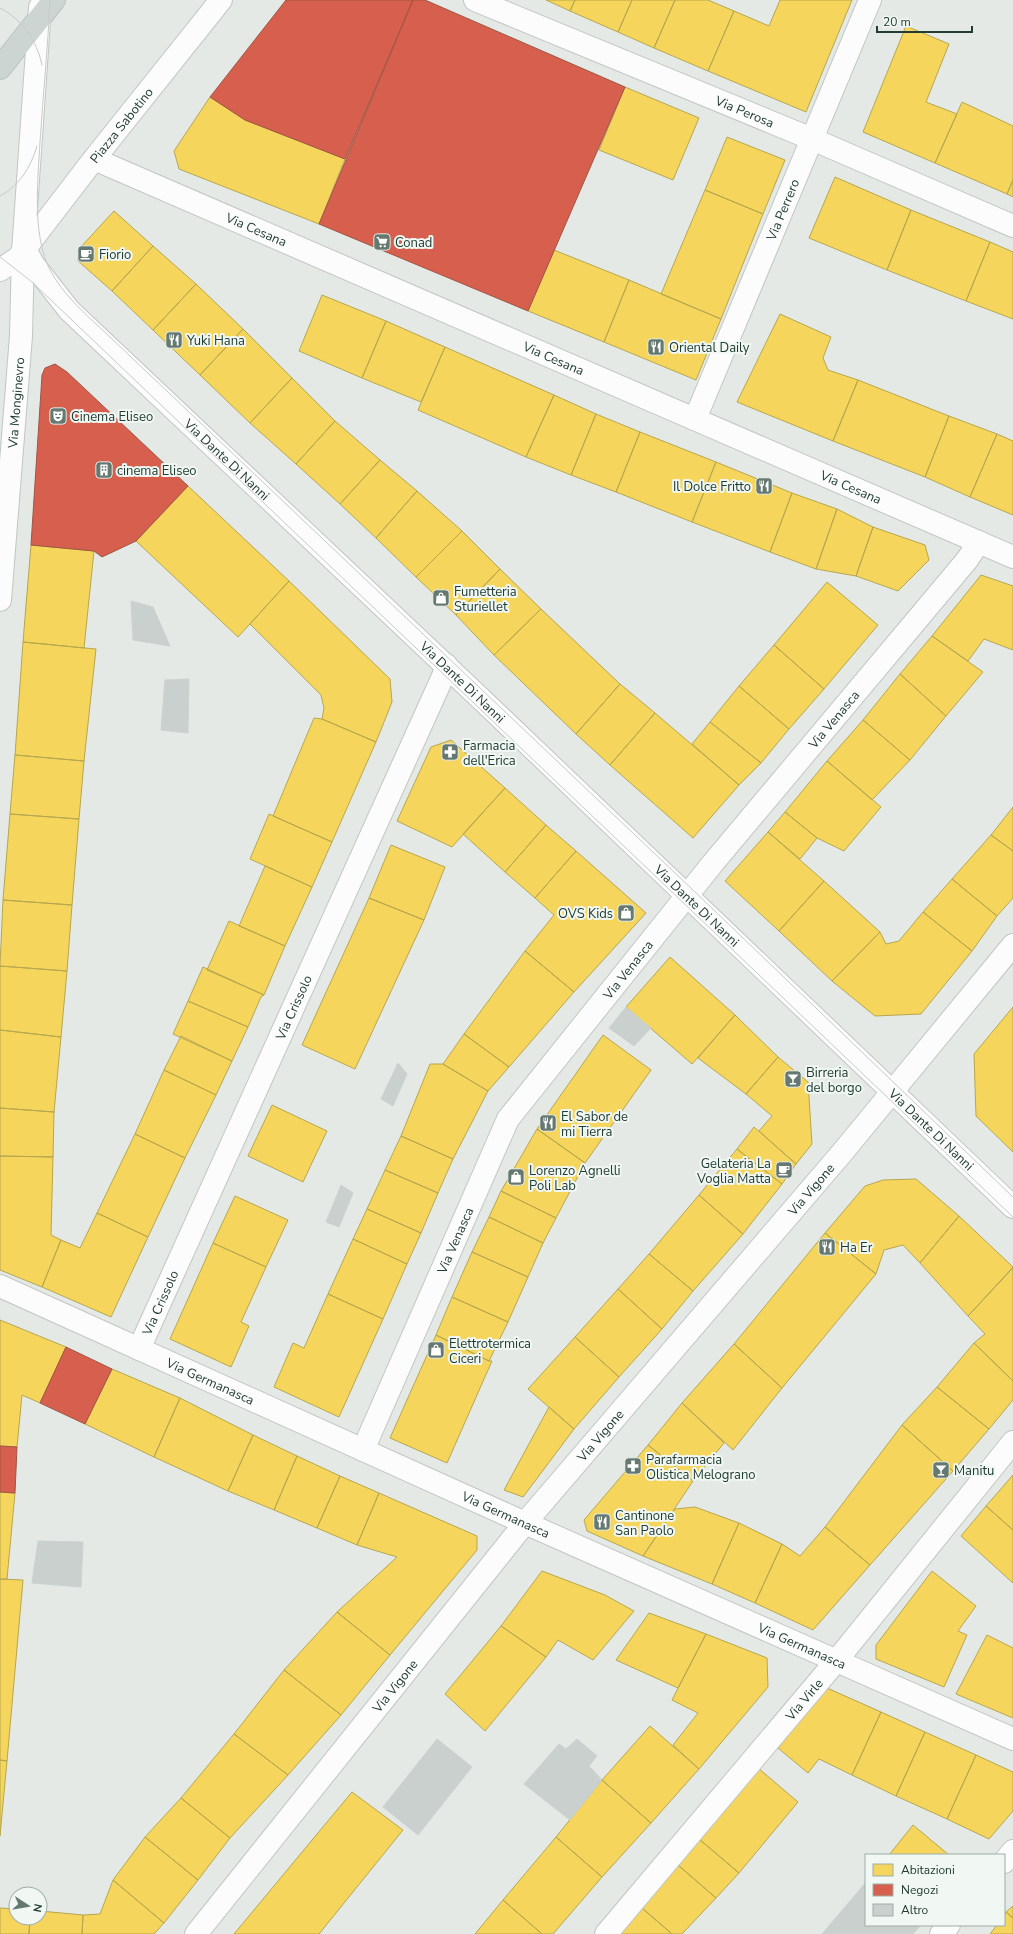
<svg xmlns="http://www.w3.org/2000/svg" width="1013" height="1934" font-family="'Nunito Sans',sans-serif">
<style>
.homes{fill:#f6d55c;stroke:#b6a74f}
.shops{fill:#d6604d;stroke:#a05545}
.building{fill:#cad0cd;stroke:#ccd2cf}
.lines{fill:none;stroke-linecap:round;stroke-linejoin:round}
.minor-casing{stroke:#c1c6c3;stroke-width:24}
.major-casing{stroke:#bcc5c2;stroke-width:24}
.minor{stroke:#fbfcfb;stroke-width:22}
.major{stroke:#cdd5d2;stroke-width:22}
.tram{stroke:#c7cac9;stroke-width:1}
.labels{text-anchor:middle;stroke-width:4;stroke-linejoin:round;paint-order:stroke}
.street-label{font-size:13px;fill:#213c32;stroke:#f1f8f4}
.poi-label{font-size:13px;fill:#213c32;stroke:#f1f8f4;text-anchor:start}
</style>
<rect width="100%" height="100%" fill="#e4e9e6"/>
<path class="homes" d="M546,0H575L570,11Z
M575,0H632L618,32L570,11Z
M632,0H675L654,48L618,32Z
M675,0H708L734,11L708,71L654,48Z
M780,0H852L806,112L708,71L734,11L769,26Z
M906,26L949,44L926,102L957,114L935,163L863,132Z
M625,87L699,118L673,180L599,150Z
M210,97L245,120L345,159L319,224L179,169L174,151Z
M962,102L1013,126V179L1007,194L935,163Z
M727,137L785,160L763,214L705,190Z
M835,177L911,210L887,270L809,238Z
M1013,181V197L1007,194Z
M705,190L763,214L721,319L661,294Z
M911,210L990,242L966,301L887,270Z
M114,211L153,246L112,291L78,261L79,249Z
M990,242L1013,252V319L966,301Z
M153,246L196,284L153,330L112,291Z
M554,250L629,280L604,342L528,311Z
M629,280L721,319L696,380L604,342Z
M196,284L243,329L200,375L153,330Z
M322,295L386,321L362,378L299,351Z
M780,314L831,337L823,358L828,370L858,380L833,441L737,402Z
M386,321L445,347L421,402L362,378Z
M243,329L292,378L250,423L200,375Z
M445,347L554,395L526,457L418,410Z
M292,378L335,421L296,464L250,423Z
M858,380L949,416L925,477L833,441Z
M554,395L596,414L571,475L526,457Z
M596,414L640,432L616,492L571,475Z
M949,416L997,434L970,497L925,477Z
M335,421L380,460L340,504L296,464Z
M640,432L716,462L692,522L616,492Z
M997,434L1013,441V515L970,497Z
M380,460L417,491L376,538L340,504Z
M716,462L792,493L770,552L692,522Z
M188,486L289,581L238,637L136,541Z
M417,491L462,531L416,577L376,538Z
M792,493L837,509L816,569L770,552Z
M837,509L873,527L856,576L816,569Z
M873,527L925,545L929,560L898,591L856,576Z
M462,531L500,569L456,615L416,577Z
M31,545L94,551L84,648L23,642Z
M500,569L541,609L494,655L456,615Z
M981,575L1013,586V650L984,639L968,661L932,636Z
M289,581L390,679L392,702L376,742L322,719L324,708L321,695L250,624Z
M827,582L878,625L824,689L774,645Z
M541,609L620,684L576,734L494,655Z
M932,636L983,672L946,716L900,674Z
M23,642L96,649L84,761L15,755Z
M774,645L824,689L789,729L739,686Z
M900,674L946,716L910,760L863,720Z
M620,684L655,713L610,765L576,734Z
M739,686L789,729L761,763L710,722Z
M655,713L739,785L693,838L610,765Z
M314,718L322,719L376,742L332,842L273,816Z
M863,720L910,760L872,800L827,761Z
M710,722L761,763L739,785L692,744Z
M451,740L505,788L452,847L397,821L431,747Z
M15,755L84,761L79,819L10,814Z
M827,761L881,807L844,851L817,838L785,812Z
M505,788L546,825L505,872L463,834Z
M1013,807V851L991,835Z
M785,812L817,838L800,859L768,832Z
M10,814L79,819L72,905L3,900Z
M269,814L332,842L312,887L250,859Z
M546,825L576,851L535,898L505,872Z
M768,832L824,881L779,931L725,881Z
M991,835L1013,851V898L997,916L952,879Z
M391,845L445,867L424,920L369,898Z
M576,851L646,913L574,992L525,951L554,915L535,898Z
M265,866L312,887L285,946L239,926Z
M952,879L997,916L972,951L923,912Z
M824,881L880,932L832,981L779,931Z
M369,898L424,920L355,1069L302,1045Z
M3,900L72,905L67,971L0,966Z
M923,912L972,951L921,1014L875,1016L832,981L880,932L886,944L899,941Z
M229,921L285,946L264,995L207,970Z
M525,951L574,992L509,1067L464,1034Z
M670,957L735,1015L692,1064L626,1007Z
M0,966L67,971L61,1037L0,1030Z
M203,967L264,995L261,997L248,1027L188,1001Z
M188,1001L248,1027L232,1061L173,1034Z
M1013,1007V1152L976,1116L974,1054Z
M735,1015L778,1057L746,1094L698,1058Z
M0,1030L61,1037L54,1112L0,1108Z
M464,1034L509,1067L488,1091L443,1064Z
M603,1035L651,1070L585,1163L537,1129Z
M181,1036L232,1061L216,1095L164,1070Z
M778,1057L808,1082L812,1144L796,1164L759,1131L772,1116L746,1094Z
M430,1064H443L488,1091L453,1159L401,1136Z
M164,1070L216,1095L185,1158L135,1134Z
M272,1105L327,1131L303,1182L248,1156Z
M0,1108L54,1112L53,1157L0,1156Z
M754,1127L796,1164L782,1184L737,1149Z
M537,1129L585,1163L556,1218L501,1191Z
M135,1134L185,1158L148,1237L97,1213Z
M401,1136L453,1159L438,1193L385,1170Z
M737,1149L782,1184L743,1234L699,1195Z
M0,1156L53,1157L51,1235L61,1240L42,1287L0,1270Z
M385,1170L438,1193L421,1233L367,1209Z
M916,1179L959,1216L920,1263L903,1245L884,1250L876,1274L825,1233L865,1186L883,1180Z
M501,1191L556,1218L543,1243L489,1217Z
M699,1195L743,1234L693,1291L649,1254Z
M235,1196L288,1220L266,1267L213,1243Z
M367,1209L421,1233L407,1264L353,1239Z
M97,1213L148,1237L111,1317L42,1287L61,1240L80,1248Z
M959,1216L1013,1267L968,1316L920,1263Z
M489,1217L543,1243L528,1277L472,1252Z
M825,1233L876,1274L782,1388L734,1344Z
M353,1239L407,1264L383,1319L328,1294Z
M213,1243L266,1267L241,1322L249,1326L231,1367L170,1339Z
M472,1252L528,1277L508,1322L452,1297Z
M649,1254L693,1291L662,1329L618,1289Z
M1013,1268V1381L974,1343L985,1334L968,1316Z
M618,1289L662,1329L619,1377L575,1337Z
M328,1294L383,1319L339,1417L274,1387L293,1343L304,1348Z
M452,1297L508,1322L489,1361L436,1335Z
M0,1320L66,1347L40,1403L22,1395L17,1447L0,1446Z
M436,1335L489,1361H492L447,1463L390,1438Z
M575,1337L619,1377L574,1429L528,1389Z
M974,1343L1013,1381V1400L989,1429L937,1387Z
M734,1344L782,1388L733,1450L682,1403Z
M112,1369L180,1398L154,1457L85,1424Z
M937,1387L989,1429L953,1471L902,1425Z
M180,1398L253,1435L228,1491L154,1457Z
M682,1403L724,1443L693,1481L648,1445Z
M549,1407L574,1429L523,1497L504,1490Z
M902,1425L953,1471L870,1565L825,1527Z
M253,1435L297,1456L274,1510L228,1491Z
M648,1445L693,1481L643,1556L587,1531L584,1520Z
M297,1456L340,1476L317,1528L274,1510Z
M1013,1475V1530L986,1506Z
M340,1476L379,1493L357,1545L317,1528Z
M0,1492L15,1493L7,1579H0Z
M379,1493L477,1536V1550L390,1655L337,1612L397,1557L357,1545Z
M986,1506L1013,1530V1583L961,1536Z
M695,1507L739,1523L712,1584L643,1556L675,1509Z
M739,1523L782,1544L755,1603L712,1584Z
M825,1527L870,1565L813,1630L755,1603L782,1544L800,1556Z
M542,1571L605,1595L634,1611L593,1660L558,1640L546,1657L501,1626Z
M932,1571L976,1606L958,1631L967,1635L944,1687L876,1659V1645Z
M0,1579L23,1580L7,1761L0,1760Z
M337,1612L390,1655L341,1715L284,1670Z
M649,1613L706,1634L678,1688L616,1660Z
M501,1626L546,1657L485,1731L445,1694Z
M706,1634L767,1658L768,1687L699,1769L673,1745L698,1713L672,1700Z
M987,1635L1013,1648V1718L956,1694Z
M284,1670L341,1715L288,1775L234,1734Z
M827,1688L881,1712L852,1775L819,1759L808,1773L778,1748Z
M881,1712L925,1732L896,1796L852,1775Z
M650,1726L699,1769L651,1823L602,1780Z
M925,1732L976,1755L947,1819L896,1796Z
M234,1734L288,1775L230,1838L181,1798Z
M976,1755L1013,1772V1811L989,1839L947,1819Z
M0,1760L7,1761L0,1836Z
M751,1762L798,1802L739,1873L692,1833Z
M602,1780L651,1823L602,1877L556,1837Z
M352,1792L403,1830L319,1934H234Z
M181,1798L230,1838L198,1880L145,1837Z
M913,1825L949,1855H889Z
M692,1833L739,1873L716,1898L671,1859Z
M145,1837L198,1880L164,1923L113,1880Z
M556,1837L602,1877L553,1934H542L503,1900Z
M671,1859L716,1898L682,1934H672L635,1902Z
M113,1880L164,1923L154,1934H82L83,1915L100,1914Z
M503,1900L542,1934H475Z
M635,1902L672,1934H608Z
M1013,1906V1918L1006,1912Z
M0,1908L16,1909V1918H30L29,1934H0Z
M40,1911L83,1915L82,1934H29L30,1918H40Z
M1006,1912L1013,1918V1934H990L997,1925H1004V1915Z"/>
<path class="shops" d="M286,0H413L345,159L245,120L210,97Z
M413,0H425L625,87L528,311L319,224Z
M55,364L67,372L188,486L136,541L102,557L94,551L31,545L42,375L45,368Z
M66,1347L112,1369L85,1424L40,1403Z
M0,1446L17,1447L15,1493L0,1492Z"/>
<path class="building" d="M131,601L153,607L170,646L133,640Z
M189,679L188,733L161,730L165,680Z
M626,1007L651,1028L634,1046L609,1028Z
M398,1063L407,1074L393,1106L381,1099Z
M341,1185L353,1193L339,1227L326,1222Z
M38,1541L83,1542L81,1587L32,1583Z
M437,1739L472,1767L418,1835L383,1807Z
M577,1739L597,1756L589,1766L566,1749Z
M559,1744L589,1766L602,1780L570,1820L524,1784Z
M866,1882V1925H921L913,1934H822Z"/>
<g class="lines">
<defs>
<g id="minor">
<path id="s1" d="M475,0L812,139L1013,226"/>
<path id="s2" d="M94,159L1013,557"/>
<path id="s3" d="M25,249L33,264L69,310L479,697L1013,1207"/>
<path id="s4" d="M0,270L18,258L94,159L221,0"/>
<path id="s5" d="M695,419L870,0"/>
<path id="s6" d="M0,600L21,336L23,252L40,7"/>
<path id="s7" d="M0,1286L525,1523L1013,1739"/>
<path id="s8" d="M139,1349L430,705L444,674L446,665"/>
<path id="s9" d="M363,1450L508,1119L713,863L967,560L979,542"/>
<path d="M1004,1862L1013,1851"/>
<path id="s10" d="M196,1934L525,1523L841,1154L1013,945"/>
<path id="s11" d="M606,1934L837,1660L1013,1442"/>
<path d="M941,1934L949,1925"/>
</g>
<path id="major" d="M0,68L54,0"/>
</defs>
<use href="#minor" class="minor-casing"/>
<use href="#major" class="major-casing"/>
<use href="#minor" class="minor"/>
<use href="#major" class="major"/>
<path class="tram" d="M50,0C48,47 43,95 40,142C38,180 32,232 49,268C63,296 89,317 111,338L693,890L1013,1197
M0,8C22,19 37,41 42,65
M0,196C19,186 31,167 37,146
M0,257L32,282L1013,1217"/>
</g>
<defs>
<symbol id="supermarket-square" viewBox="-11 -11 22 22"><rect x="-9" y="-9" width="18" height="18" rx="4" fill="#657971" stroke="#f1f8f4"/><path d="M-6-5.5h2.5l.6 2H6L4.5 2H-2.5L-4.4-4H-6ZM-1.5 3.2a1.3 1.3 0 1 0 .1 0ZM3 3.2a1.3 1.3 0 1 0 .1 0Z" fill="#fff"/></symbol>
<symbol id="cafe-square" viewBox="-11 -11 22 22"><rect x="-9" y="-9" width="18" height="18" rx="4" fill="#657971" stroke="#f1f8f4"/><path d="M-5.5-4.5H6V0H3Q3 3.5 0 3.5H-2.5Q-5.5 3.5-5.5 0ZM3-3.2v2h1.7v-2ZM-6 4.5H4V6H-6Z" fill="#fff"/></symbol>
<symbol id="restaurant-square" viewBox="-11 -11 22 22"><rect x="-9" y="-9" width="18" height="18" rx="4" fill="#657971" stroke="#f1f8f4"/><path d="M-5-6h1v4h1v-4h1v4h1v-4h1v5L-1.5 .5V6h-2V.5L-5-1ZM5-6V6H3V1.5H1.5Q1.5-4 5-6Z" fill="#fff"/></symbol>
<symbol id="theatre-square" viewBox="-11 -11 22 22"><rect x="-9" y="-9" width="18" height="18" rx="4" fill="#657971" stroke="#f1f8f4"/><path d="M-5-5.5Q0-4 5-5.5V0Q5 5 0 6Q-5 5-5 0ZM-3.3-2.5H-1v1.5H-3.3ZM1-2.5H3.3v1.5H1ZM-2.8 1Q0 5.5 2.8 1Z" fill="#fff"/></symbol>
<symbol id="building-square" viewBox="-11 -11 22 22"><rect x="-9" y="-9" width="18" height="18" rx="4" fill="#657971" stroke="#f1f8f4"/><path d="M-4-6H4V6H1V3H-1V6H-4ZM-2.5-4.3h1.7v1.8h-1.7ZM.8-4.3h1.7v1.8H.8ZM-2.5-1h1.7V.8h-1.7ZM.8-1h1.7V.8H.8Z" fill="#fff"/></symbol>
<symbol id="shop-square" viewBox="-11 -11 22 22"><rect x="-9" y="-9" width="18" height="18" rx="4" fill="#657971" stroke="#f1f8f4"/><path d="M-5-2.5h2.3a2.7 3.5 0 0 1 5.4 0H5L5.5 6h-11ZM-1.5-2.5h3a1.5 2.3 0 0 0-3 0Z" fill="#fff"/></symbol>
<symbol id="pharmacy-square" viewBox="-11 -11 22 22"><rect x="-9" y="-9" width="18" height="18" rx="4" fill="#657971" stroke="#f1f8f4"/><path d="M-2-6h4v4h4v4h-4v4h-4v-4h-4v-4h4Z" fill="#fff"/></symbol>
<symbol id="bar-square" viewBox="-11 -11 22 22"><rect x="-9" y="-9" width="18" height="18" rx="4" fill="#657971" stroke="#f1f8f4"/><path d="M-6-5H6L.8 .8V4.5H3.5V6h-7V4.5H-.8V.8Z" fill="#fff"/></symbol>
</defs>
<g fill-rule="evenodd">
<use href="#supermarket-square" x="372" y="232" width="20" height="20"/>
<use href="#cafe-square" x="76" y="244" width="20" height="20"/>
<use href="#restaurant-square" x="164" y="330" width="20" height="20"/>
<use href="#restaurant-square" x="646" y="337" width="20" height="20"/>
<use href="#theatre-square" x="48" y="406" width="20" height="20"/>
<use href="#building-square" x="94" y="460" width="20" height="20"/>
<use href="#restaurant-square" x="754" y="476" width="20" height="20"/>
<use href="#shop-square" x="431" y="588" width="20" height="20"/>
<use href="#pharmacy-square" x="440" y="742" width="20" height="20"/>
<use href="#shop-square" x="616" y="903" width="20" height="20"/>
<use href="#bar-square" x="783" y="1069" width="20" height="20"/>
<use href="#restaurant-square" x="538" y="1113" width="20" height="20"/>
<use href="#cafe-square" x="774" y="1160" width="20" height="20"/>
<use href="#shop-square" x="506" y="1167" width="20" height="20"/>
<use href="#restaurant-square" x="817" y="1237" width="20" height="20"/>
<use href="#shop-square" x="426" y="1340" width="20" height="20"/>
<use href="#pharmacy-square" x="623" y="1456" width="20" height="20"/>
<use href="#bar-square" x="931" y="1460" width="20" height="20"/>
<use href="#restaurant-square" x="592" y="1512" width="20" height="20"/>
</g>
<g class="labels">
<g class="street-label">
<text dy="5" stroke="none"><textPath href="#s1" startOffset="292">Via Perosa</textPath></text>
<text dy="5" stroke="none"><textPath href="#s4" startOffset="190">Piazza Sabotino</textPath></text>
<text dy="5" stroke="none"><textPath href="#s5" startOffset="227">Via Perrero</textPath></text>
<text dy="5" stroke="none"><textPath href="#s2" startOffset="177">Via Cesana</textPath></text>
<text dy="5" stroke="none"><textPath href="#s2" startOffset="501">Via Cesana</textPath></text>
<text dy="5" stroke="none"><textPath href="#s6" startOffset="198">Via Monginevro</textPath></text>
<text dy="5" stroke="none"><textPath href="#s3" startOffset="293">Via Dante Di Nanni</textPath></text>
<text dy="5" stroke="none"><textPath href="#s2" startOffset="825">Via Cesana</textPath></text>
<text dy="5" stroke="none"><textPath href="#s3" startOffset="617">Via Dante Di Nanni</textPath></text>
<text dy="5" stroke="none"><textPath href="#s9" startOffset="877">Via Venasca</textPath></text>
<text dy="5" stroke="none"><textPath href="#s3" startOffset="941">Via Dante Di Nanni</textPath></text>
<text dy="5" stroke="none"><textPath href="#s9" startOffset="553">Via Venasca</textPath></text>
<text dy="5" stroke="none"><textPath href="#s8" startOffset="375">Via Crissolo</textPath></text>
<text dy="5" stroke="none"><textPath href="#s3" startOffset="1265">Via Dante Di Nanni</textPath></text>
<text dy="5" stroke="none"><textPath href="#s10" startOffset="966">Via Vigone</textPath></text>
<text dy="5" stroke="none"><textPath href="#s9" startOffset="229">Via Venasca</textPath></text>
<text dy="5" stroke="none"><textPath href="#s8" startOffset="51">Via Crissolo</textPath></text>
<text dy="5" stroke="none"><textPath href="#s7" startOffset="231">Via Germanasca</textPath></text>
<text dy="5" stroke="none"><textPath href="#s10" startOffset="642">Via Vigone</textPath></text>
<text dy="5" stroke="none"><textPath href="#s7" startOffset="555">Via Germanasca</textPath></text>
<text dy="5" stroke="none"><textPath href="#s7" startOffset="879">Via Germanasca</textPath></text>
<text dy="5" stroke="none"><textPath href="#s10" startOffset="318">Via Vigone</textPath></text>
<text dy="5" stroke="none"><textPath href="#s11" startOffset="307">Via Virle</textPath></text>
</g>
<g class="poi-label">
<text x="395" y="247">Conad</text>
<text x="99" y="259">Fiorio</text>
<text x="187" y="345">Yuki Hana</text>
<text x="669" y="352">Oriental Daily</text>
<text x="71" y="421">Cinema Eliseo</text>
<text x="117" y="475">cinema Eliseo</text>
<text x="751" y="491" text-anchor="end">Il Dolce Fritto</text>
<text x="454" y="596">Fumetteria<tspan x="454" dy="15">Sturiellet</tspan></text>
<text x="463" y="750">Farmacia<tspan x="463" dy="15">dell'Erica</tspan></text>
<text x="613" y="918" text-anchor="end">OVS Kids</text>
<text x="806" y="1077">Birreria<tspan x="806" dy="15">del borgo</tspan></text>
<text x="561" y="1121">El Sabor de<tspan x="561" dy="15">mi Tierra</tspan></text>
<text x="771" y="1168" text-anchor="end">Gelateria La<tspan x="771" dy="15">Voglia Matta</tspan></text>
<text x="529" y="1175">Lorenzo Agnelli<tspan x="529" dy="15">Poli Lab</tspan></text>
<text x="840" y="1252">Ha Er</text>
<text x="449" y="1348">Elettrotermica<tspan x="449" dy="15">Ciceri</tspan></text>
<text x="646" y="1464">Parafarmacia<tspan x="646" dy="15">Olistica Melograno</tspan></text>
<text x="954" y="1475">Manitu</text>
<text x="615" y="1520">Cantinone<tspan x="615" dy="15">San Paolo</tspan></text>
</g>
</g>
<rect x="865" y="1854" width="140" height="72" fill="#f1f8f4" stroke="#9eada6"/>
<rect x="873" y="1864" width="20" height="12" fill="#f6d55c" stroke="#9eada6"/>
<text x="901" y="1874" font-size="12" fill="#213c32">Abitazioni</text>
<rect x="873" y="1884" width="20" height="12" fill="#d6604d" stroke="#9eada6"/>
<text x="901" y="1894" font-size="12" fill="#213c32">Negozi</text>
<rect x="873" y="1904" width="20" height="12" fill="#cad0cd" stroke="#9eada6"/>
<text x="901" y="1914" font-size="12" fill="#213c32">Altro</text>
<g transform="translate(28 1906) rotate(102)"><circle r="19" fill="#f1f8f4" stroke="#9eada6"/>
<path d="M0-3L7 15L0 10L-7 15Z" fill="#657971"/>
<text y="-6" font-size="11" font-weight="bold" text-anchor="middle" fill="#213c32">N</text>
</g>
<path d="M877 26v6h95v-6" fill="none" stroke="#213c32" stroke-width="2"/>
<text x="883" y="26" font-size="12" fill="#213c32" stroke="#f1f8f4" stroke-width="3" paint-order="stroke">20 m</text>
</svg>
